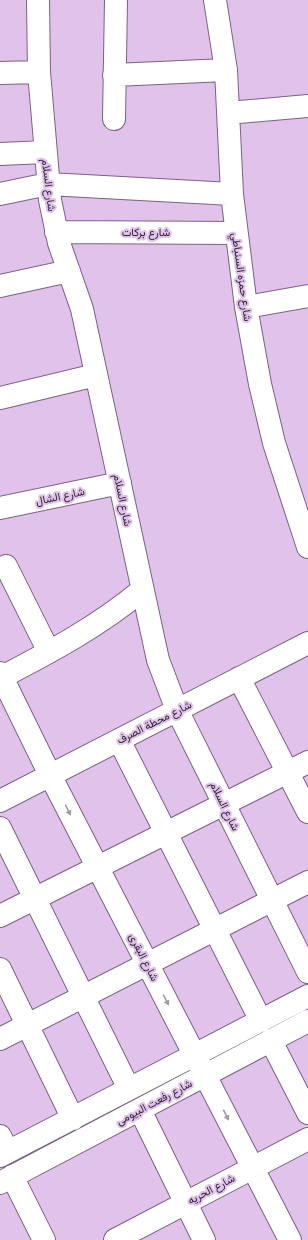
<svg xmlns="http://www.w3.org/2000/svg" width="308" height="1240" font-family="Karla,Vazirmatn,sans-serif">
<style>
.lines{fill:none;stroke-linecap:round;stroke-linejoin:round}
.minor-casing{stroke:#7c6186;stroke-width:24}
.minor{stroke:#fff;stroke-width:22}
.oneway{fill:#a19ca3}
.labels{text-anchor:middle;stroke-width:4;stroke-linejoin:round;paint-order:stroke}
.street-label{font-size:11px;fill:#2f2433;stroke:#e0c2eb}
</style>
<rect width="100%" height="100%" fill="#e0c2eb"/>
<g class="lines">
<defs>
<path id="minor" d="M38,0L39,72L50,200L59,243L82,309L158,660L177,710L308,972
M215,0L226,70L232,194L246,307L260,384L274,443L308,547
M0,73L39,72
M114,75L226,70
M228,113L308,106
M114,119L116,0
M0,154L45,152
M0,194L48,184L232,194
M56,232L236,233
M0,286L69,271
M246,307L308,296
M0,398L96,375
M0,508L120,483
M6,566L49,652
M0,673L50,775L290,1240
M2,677C52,651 99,626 142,590
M239,678L308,812
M119,740L261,1021
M0,801L308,643
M0,828L129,1089
M0,916L308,762
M0,969L73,1119
M0,1039L308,882
M271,1041L308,1113
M140,1110L204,1240
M0,1136L8,1152
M0,1156L308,996
M12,1176L44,1240
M0,1183L308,1021
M115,1240L308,1139"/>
</defs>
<use href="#minor" class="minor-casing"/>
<use href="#minor" class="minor"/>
</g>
<defs><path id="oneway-solid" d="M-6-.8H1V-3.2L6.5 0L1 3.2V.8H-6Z"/></defs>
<g class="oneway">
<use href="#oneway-solid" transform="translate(68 810) rotate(63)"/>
<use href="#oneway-solid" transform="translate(166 1000) rotate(63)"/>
<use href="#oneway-solid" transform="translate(226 1115) rotate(63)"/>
</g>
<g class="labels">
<g class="street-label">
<text transform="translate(49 185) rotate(83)" y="4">شارع السلام</text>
<text x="146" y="236">شارع بركات</text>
<text transform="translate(242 277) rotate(82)" y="4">شارع حمزه السنباطي</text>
<text transform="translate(60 496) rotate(-12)" y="4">شارع الشال</text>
<text transform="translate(123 500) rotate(78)" y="4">شارع السلام</text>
<text transform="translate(154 722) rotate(-27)" y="4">شارع محطة الصرف</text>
<text transform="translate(225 806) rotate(64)" y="4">شارع السلام</text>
<text transform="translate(144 957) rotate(63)" y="4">شارع البقرى</text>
<text transform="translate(154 1102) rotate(-28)" y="4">شارع رفعت البيومى</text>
<text transform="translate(211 1189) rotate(-28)" y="4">شارع الحريه</text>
</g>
</g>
</svg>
